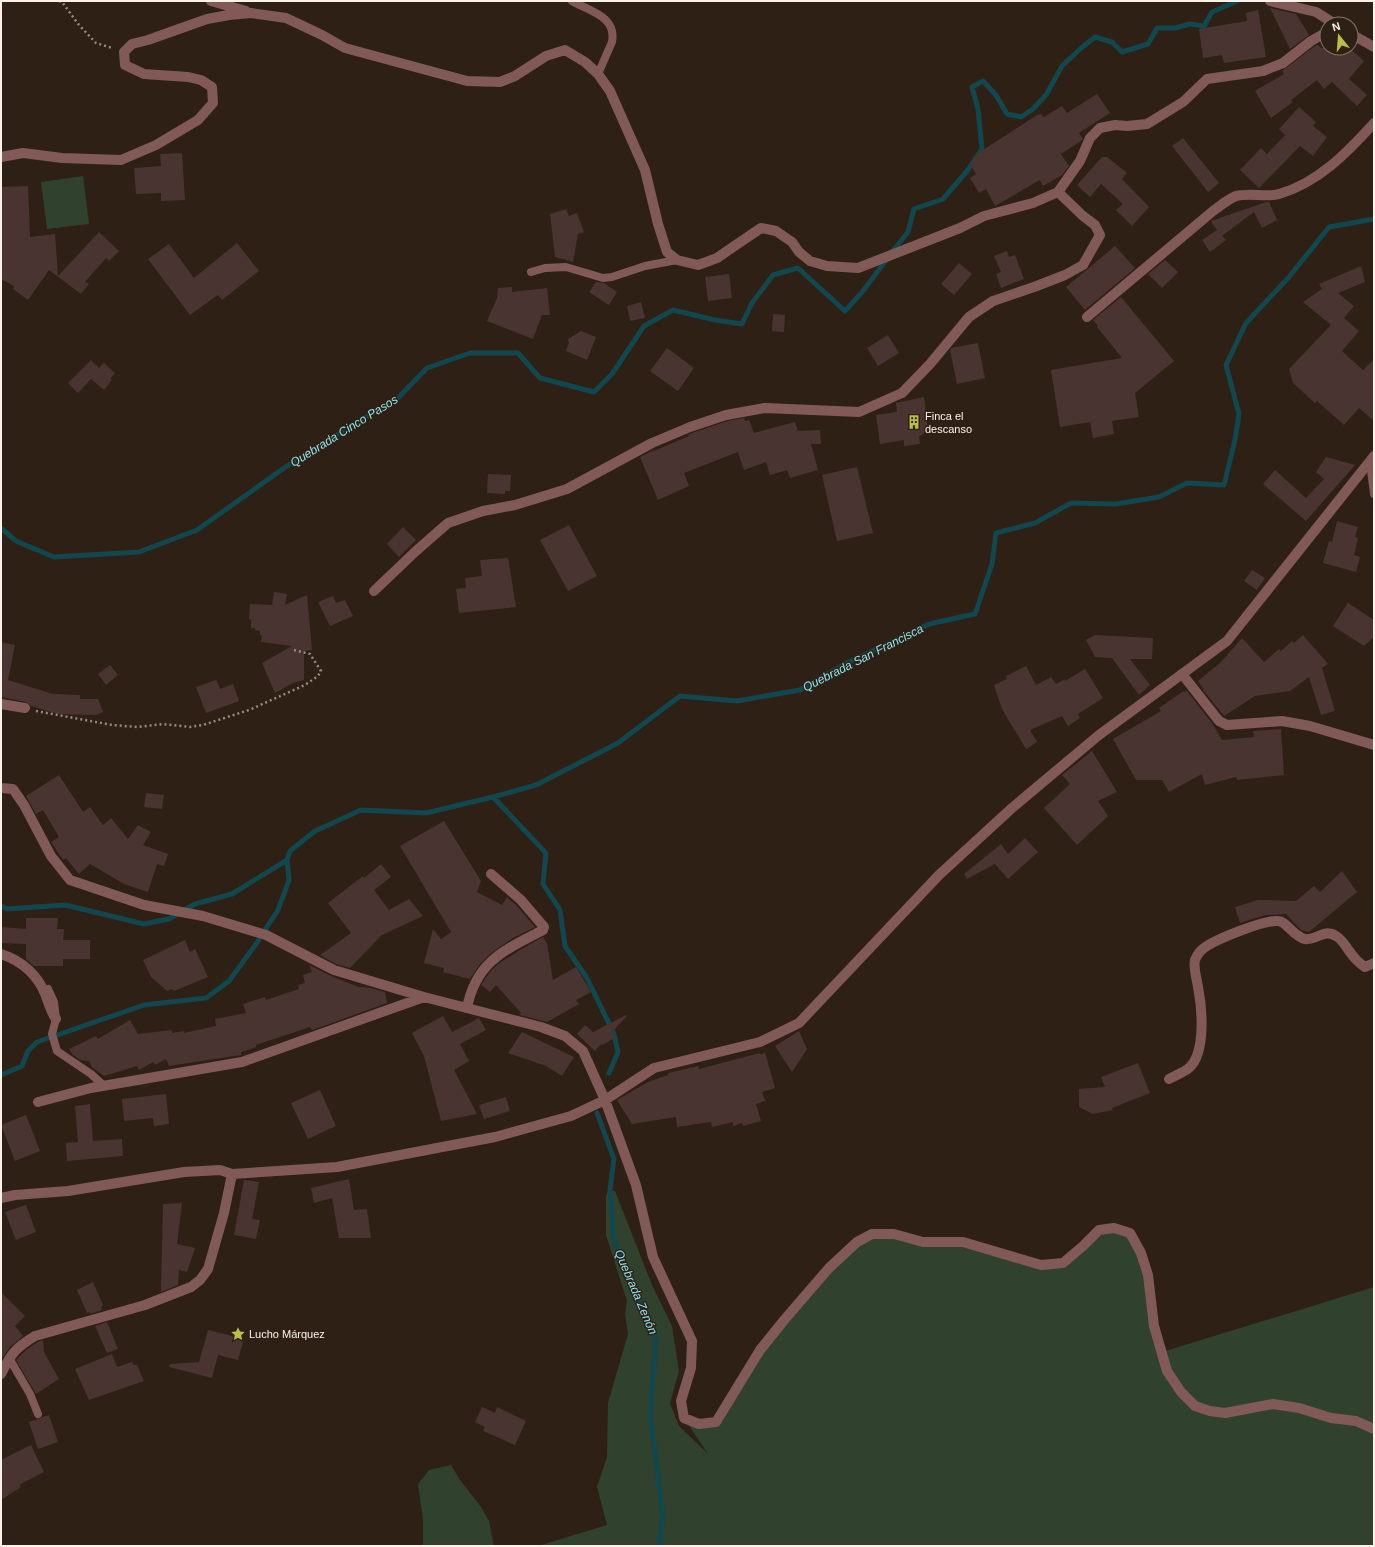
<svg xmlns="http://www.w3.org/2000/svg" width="1375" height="1547" font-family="Helvetica,sans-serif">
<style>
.green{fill:#30422d}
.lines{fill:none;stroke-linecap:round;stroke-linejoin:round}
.stream{stroke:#11474e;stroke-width:5}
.building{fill:#493432}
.path{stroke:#968a80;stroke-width:2.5;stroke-dasharray:2 3;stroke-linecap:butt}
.service{stroke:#815a57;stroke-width:8}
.pedestrian{stroke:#815a57;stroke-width:10}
.minor{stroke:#815a57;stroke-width:10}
.tertiary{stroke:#815a57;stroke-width:10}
.labels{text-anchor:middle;stroke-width:3;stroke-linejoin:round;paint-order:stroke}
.poi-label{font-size:11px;fill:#fcf2ea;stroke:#2e2014;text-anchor:start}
.water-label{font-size:12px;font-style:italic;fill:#8ee4f1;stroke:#2e2014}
</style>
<rect width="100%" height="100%" fill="#2e2014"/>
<path class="green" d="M83,176L89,224L47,229L41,182Z
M608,1191H615L652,1285L672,1326L679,1371L670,1403L679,1426L708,1454L684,1418L716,1422L760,1350L829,1268L872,1234L963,1242L1004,1255L1063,1263L1099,1230L1130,1233L1141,1253L1162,1352L1374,1287V1546H538L607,1525L597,1487L607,1457L608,1403L628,1334L625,1314L627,1301L606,1235V1196Z
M451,1465L460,1480L481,1507L489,1521L494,1546H423V1519L418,1484L429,1470Z"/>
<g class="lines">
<path class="stream" d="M892,252L908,232L914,209L943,199L967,171L982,149L978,109L972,87L983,81L996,95L1007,114L1021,117L1033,109L1046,95L1062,66L1080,49L1095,37L1112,42L1122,52L1148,44L1157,28H1175L1190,24L1204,26L1212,12L1237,1
M1,528L16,541L54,557L139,552L197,530L284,468L369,415L395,401L427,368L470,353H518L540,378L594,392L612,374L644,326L673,310L715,320L742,324L752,303L773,275L798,268L845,311L863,291L887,259
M493,797L546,853L543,884L560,910L565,946L587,978L614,1034L618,1052L609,1073
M1,906L7,909L65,905L144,924L169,919L195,904L232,894L287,860
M1,1075L22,1066L28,1051L37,1042L144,1005L206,998L229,981L256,944L278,910L289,880L287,860L290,851L315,831L361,810L426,813L493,797L536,785L618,743L680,696L737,701L800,690L845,664L929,624L975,614L992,564L996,533L1035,523L1071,503L1116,504L1159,497L1187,483L1224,485L1235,440L1239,414L1226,365L1246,323L1289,277L1329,227L1374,219
M597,1113L614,1159L610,1189L614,1240L625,1271L656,1337L650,1414L663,1516L659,1546"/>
</g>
<path class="building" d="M1270,8L1296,14L1309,35L1290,49Z
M1258,10L1266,57L1224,63L1222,55L1203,58L1199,29L1247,21L1246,13Z
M1318,45L1321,48H1349L1364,61L1349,79L1367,95L1357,106L1332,82L1324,89L1317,80L1291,100L1293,102L1271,118L1255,91L1284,74L1282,71L1315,46Z
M1097,94L1110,113L1079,133L1083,139L1081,141L1061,154L1069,166L1062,175L1043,186L1040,180L995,206L986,189L979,193L970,178L976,174L970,164L977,154L1037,115L1041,114L1044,117L1062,106L1067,113Z
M1299,107L1316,122L1313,126L1327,137L1313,156L1300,146L1259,188L1240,170L1261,148L1267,154L1285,135L1279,129Z
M1183,138L1219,183L1208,192L1172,146Z
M182,153L185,200L161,201V193L136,194L134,168L161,166L160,154Z
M1102,157H1107L1127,173L1122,179L1149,207L1132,226L1116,210L1123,204L1101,184L1090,197L1077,185Z
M28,186L30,237L55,234L58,276L99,232L119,251L109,261L106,258L85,282L89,284L81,294L49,270L28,300L13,289L14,286L1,279V187Z
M1266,202H1269L1277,220L1262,228L1254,212L1222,236L1226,240L1210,252L1202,240L1217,230L1211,221Z
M566,209L569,216L577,213L584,232L578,234L573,262L555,257L550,214Z
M237,243L259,271L222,300L218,295L190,315L148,259L169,244L194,278Z
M1115,246L1135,268L1085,310L1066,287Z
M1007,251L1009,257L1015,255L1024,279L1001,288L996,274L1001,272L994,256Z
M1165,260L1178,272L1162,288L1148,274Z
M959,263L972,274L954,295L941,284Z
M1361,266L1365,282L1338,293L1354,306L1344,318L1359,331L1342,351L1363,370L1374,359V421L1359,408L1344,425L1317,401L1315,403L1293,383L1289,369L1331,325L1303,302L1322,289L1319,284Z
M729,274L732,298L708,301L705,277Z
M596,282L604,283L617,292L609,305L589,292Z
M512,287V292L547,288L550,315H542L533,339L487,321L497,298L498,288Z
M1121,297L1174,361L1135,393L1139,417L1112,421L1114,434L1093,438L1090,422L1060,427L1051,370L1122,358L1097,327L1098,326L1093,320Z
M641,302L645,318L630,321L627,306Z
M773,314L785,315L784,332L772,331Z
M581,331L596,337L587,360L566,351L569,343L568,339Z
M888,335L899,353L878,366L867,348Z
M978,343L985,378L957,384L950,350L951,348Z
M667,348L694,368L678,391L650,371Z
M91,360L99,368L104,363L115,373L110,379L112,380L104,390L91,379L78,393L68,383Z
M924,397L928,430L919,437L920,444L904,446V440L880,444L876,415L897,412L896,403Z
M744,418L745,421L749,420L754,433L795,422L798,431L820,430L821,444H811L818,470L790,478L787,470L770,475L766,462L744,470L738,452L684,473L689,486L658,500L640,457L654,450V451L689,436L688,435L692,433L728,421Z
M1326,457L1355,465L1306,521L1263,484L1275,470L1306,498L1324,479L1316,472Z
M857,467L873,533L837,541L822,475Z
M488,474L511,475L510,491H505V494L487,493Z
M1337,521L1358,527L1355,537L1358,538L1354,555L1360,557L1356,572L1323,563L1329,541L1332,542Z
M569,525L597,576L568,591L540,540Z
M403,527L416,540L399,557L387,544Z
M508,558L516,607L459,613L456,589L466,588L465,578L482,576L480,560Z
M1252,570L1265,578L1257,590L1244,581Z
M274,592L287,594L285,605L307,595L312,650L304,651V680L293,683L275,693L262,663L292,646L261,642L262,635H260V631L255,630V628H251V620L249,619L250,604L272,605Z
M333,596L336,603L345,600L353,616L330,626L318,602Z
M1348,603L1374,620V637L1364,646L1333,626Z
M1095,635L1153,638L1152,659H1130L1150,685L1139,695L1112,658L1095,657L1086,640Z
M1303,635L1328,664L1322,668L1335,711L1321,715L1309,677L1290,691L1255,696L1224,716L1203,690H1204L1198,681L1221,662L1242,638L1264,662L1279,649L1281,651L1292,641L1294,643Z
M1,642L15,645L8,680L53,694L80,695V699H98L103,712L96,715L58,714L31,706L26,702L1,697Z
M110,665L118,675L106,685L98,674Z
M1026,666L1036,685L1051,677L1056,684L1065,679V681L1085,669L1103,698L1078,714L1080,718L1068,726L1062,716L1030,730L1037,742L1026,749L1002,709L994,685L1007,679L1006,676Z
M216,680L220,689L233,684L239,701L206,713L196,687Z
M1187,691L1212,723L1222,740L1254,737L1253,731L1281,729L1284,775L1237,780L1236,777L1205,785L1202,774L1169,792L1162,780H1136L1113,739L1161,711L1159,708L1182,692Z
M1092,751L1117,792L1098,801L1108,816L1077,845L1044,808L1070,784L1062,775Z
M59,775L83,812L90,807L103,825L111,818L128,839L138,825L151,832L143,845L168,854L164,866L157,864L148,892L124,884L90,864L79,874L66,858L63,860L51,842L59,837L43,810L36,814L26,796Z
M146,793L164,795L162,809L144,807Z
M444,821L481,881L477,892L502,905L507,897L516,905L535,927L513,938L490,954L480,964L470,979L443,972L444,968L424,963L433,929L441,939L451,932L400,846Z
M1025,838L1038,852L1008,879L995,864L967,879L964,874L1001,844L1008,854Z
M381,864L391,877L374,890L389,910L409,899L423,916L382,935L350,968L336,964L320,955L351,933L328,903L363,876L364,878Z
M1342,871L1357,892L1309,932L1301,930L1286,914L1265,915L1240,923L1235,907L1258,900L1296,901L1314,886L1320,892Z
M26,918H58L57,929H64L63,940H90V959H63V966H34L26,959V944L1,943V927L26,929Z
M543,937L547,944L553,980L576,967L591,992L576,1000L579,1004L547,1022L520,1015L521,1013L496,985L490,992L481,985L490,972L498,964L520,950Z
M185,940L190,952L195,949L208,977L174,991L172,989L167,991L151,977L143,960Z
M309,965L331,976L359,987L371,988L385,992L387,1003L318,1028L312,1030L310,1027L256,1045V1047L241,1052V1055L169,1066L166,1059L155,1065L153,1062L139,1070L137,1066L104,1076L92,1067L89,1061L80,1060L72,1054L69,1049L96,1036L98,1039L130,1020L138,1034L172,1030V1033L184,1031V1033L216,1026L215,1019L246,1013L243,1004L265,997L266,1000L299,989L298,985L305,983L303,975L312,972Z
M626,1015L627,1016L612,1032L615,1038L602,1045L601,1044L595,1051L577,1034L585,1025L593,1032Z
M443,1016L452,1032L479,1018L486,1030L460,1044L469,1061L454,1070L477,1114L441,1121L424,1056L412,1033Z
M799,1031L807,1049L792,1072L775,1046Z
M522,1032L574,1057L562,1076L546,1066L508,1053Z
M765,1052L775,1088L762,1092L765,1101L756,1104L761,1121L743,1126L742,1123L733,1126V1122L712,1127L711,1122L677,1127L676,1117L632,1124L617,1100L648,1082L668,1075V1073L698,1066L699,1069L760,1053L761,1055Z
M1138,1063L1150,1093L1112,1108L1113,1110L1093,1114L1079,1107V1089L1105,1087L1101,1077Z
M320,1090L336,1126L308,1139L291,1103Z
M166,1094L169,1124L154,1126L153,1118L124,1121L122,1099Z
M506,1097L510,1111L484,1119L479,1105Z
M90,1104L93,1141L122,1139L123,1156L67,1161L66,1143L78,1142L75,1106Z
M26,1115L40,1151L15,1161L1,1125Z
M349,1179L354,1210L367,1209L371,1238H339L332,1198L314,1203L311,1188Z
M244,1180L259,1182L252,1219L260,1220L256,1239L234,1235Z
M182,1203L177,1244L195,1248L187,1272L179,1270L178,1285L161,1292L163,1204Z
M26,1205L36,1232L16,1240L5,1212Z
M93,1282L103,1305L101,1307L102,1310L90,1314V1312L87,1313L77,1290Z
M1,1292L25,1316L15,1326L23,1336L10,1347L1,1360Z
M107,1322L118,1349L107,1353L95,1326Z
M208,1330L244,1339L238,1360L218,1355L212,1378L169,1367L170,1364L199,1362Z
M43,1340L44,1352L59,1379L36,1394L16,1360L27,1349L38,1342Z
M112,1354L117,1367L132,1362L134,1365H137L144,1381L89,1400L75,1369Z
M482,1407L495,1413L497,1407L526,1421L515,1445L483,1431L485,1427L475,1422Z
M49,1415L58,1442L38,1449L29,1422Z
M31,1445L44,1472L19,1485L21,1487L1,1500V1460Z"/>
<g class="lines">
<path class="path" d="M59,1L62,2L79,25L96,43L112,48
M36,711L112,725L138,727L163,724L190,727L203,725L249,710L305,685L318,676L321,671L310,654L294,650"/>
<path class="service" d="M572,1C589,11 617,16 612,42L598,74
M531,272L545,268L566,267L603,278L612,277L645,266L677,260
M1370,462L1374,494
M48,989L54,1002L56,1019L52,1034L57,1051L91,1074L103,1085
M9,1358L30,1394L38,1414"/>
<path class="pedestrian" d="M1,954C22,961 38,975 46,996C49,1005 51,1012 56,1019
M467,1008C476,961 505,950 543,930L544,927L521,900L491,874"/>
<path class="minor" d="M211,1L246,11
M1351,34L1374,47
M1,157L23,153L62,158L121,160L156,145L198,120L213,103L212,87L201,80L188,77L144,74L125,65L124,52L132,44L148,40L207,19L229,15L251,13L286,18L322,35L345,48L467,81L500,82L515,76L546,56L565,50L585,62L598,74L610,91L645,170L658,224L667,252L677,260L698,265L717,258L761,228L776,231L792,242L799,252L810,261L827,266L858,268L960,228L984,216L1033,203L1058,192L1080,161L1090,138L1100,128L1115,125L1127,126L1147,124L1183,102L1207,79L1263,71L1283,63L1311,41L1327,32
M1,788L13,789L24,805L51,856L70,880L144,905L203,916L266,935L334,970L424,997L541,1027L565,1036L583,1051L605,1100L636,1185L653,1257L692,1341L691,1368L681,1401L684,1418L699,1424L716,1422L760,1350L785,1319L829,1268L857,1242L872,1234H894L923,1242H963L1041,1265L1063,1263L1083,1246L1099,1230L1114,1228L1130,1233L1141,1253L1148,1275L1154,1326L1167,1371L1181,1392L1195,1406L1210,1411L1225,1413L1273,1404L1299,1408L1331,1418L1356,1421L1374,1429
M38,1102L91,1088L242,1062L424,997
M1,1198L15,1195L68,1191L184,1172L220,1170L232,1174L337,1167L495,1137L571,1116L605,1100L654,1068L760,1042L799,1023L939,875L1012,808L1099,735L1227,641L1374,456
M1,1374C11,1354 15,1348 35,1336L145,1305L191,1287L200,1280L208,1269L224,1213L232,1174"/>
<path class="tertiary" d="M1270,1L1316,12L1335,24
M1087,317L1213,211C1220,206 1228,199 1236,196C1250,192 1266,198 1279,194C1318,183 1348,152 1374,123
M374,591L416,551L448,523L483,511L515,505L567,489L652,443L690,427L726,415L765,408L859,412L902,393L930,364L969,317L993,301L1034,287L1065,275L1083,265L1100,235L1095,225L1083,216L1058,192
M1182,674L1219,721L1227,725L1282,721L1310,726L1374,745
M1,704L25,708
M1169,1079C1176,1075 1185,1072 1190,1067C1206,1051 1202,1007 1198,987C1197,979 1193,968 1195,960C1197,955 1200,951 1204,948C1216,939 1264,920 1278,921C1286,921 1294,937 1305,939C1316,941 1324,928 1336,936C1343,940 1345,946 1350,952C1354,958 1359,963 1365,967L1374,963"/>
</g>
<defs>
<symbol id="building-bare" viewBox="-9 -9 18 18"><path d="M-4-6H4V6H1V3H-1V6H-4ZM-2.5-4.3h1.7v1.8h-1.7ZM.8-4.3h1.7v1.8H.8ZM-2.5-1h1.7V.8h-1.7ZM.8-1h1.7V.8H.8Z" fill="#bac046" stroke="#2e2014" stroke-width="2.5" paint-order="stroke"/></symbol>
<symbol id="sight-bare" viewBox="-9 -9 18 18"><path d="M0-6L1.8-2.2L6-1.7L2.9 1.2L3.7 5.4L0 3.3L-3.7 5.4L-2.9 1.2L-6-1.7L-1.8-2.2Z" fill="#bac046" stroke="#2e2014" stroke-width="2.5" paint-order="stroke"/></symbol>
</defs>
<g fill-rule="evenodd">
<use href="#building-bare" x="904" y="412" width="20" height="20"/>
<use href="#sight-bare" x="228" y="1324" width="20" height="20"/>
</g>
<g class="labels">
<g class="poi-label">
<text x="925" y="420">Finca el<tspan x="925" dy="13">descanso</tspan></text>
<text x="249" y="1338">Lucho Márquez</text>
</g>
<g class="water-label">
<text transform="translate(344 431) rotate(-32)" y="4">Quebrada Cinco Pasos</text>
<text transform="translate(863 658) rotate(-27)" y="4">Quebrada San Francisca</text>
<text transform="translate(636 1292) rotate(67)" y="4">Quebrada Zenón</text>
</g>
</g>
<rect width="1375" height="1547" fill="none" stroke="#fcf2ea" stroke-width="4"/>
<g transform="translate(1339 36) rotate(343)"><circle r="19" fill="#2e2014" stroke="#80746a"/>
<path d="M0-3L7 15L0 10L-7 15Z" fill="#bac046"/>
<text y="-6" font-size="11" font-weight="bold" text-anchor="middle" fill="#fcf2ea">N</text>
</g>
</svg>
